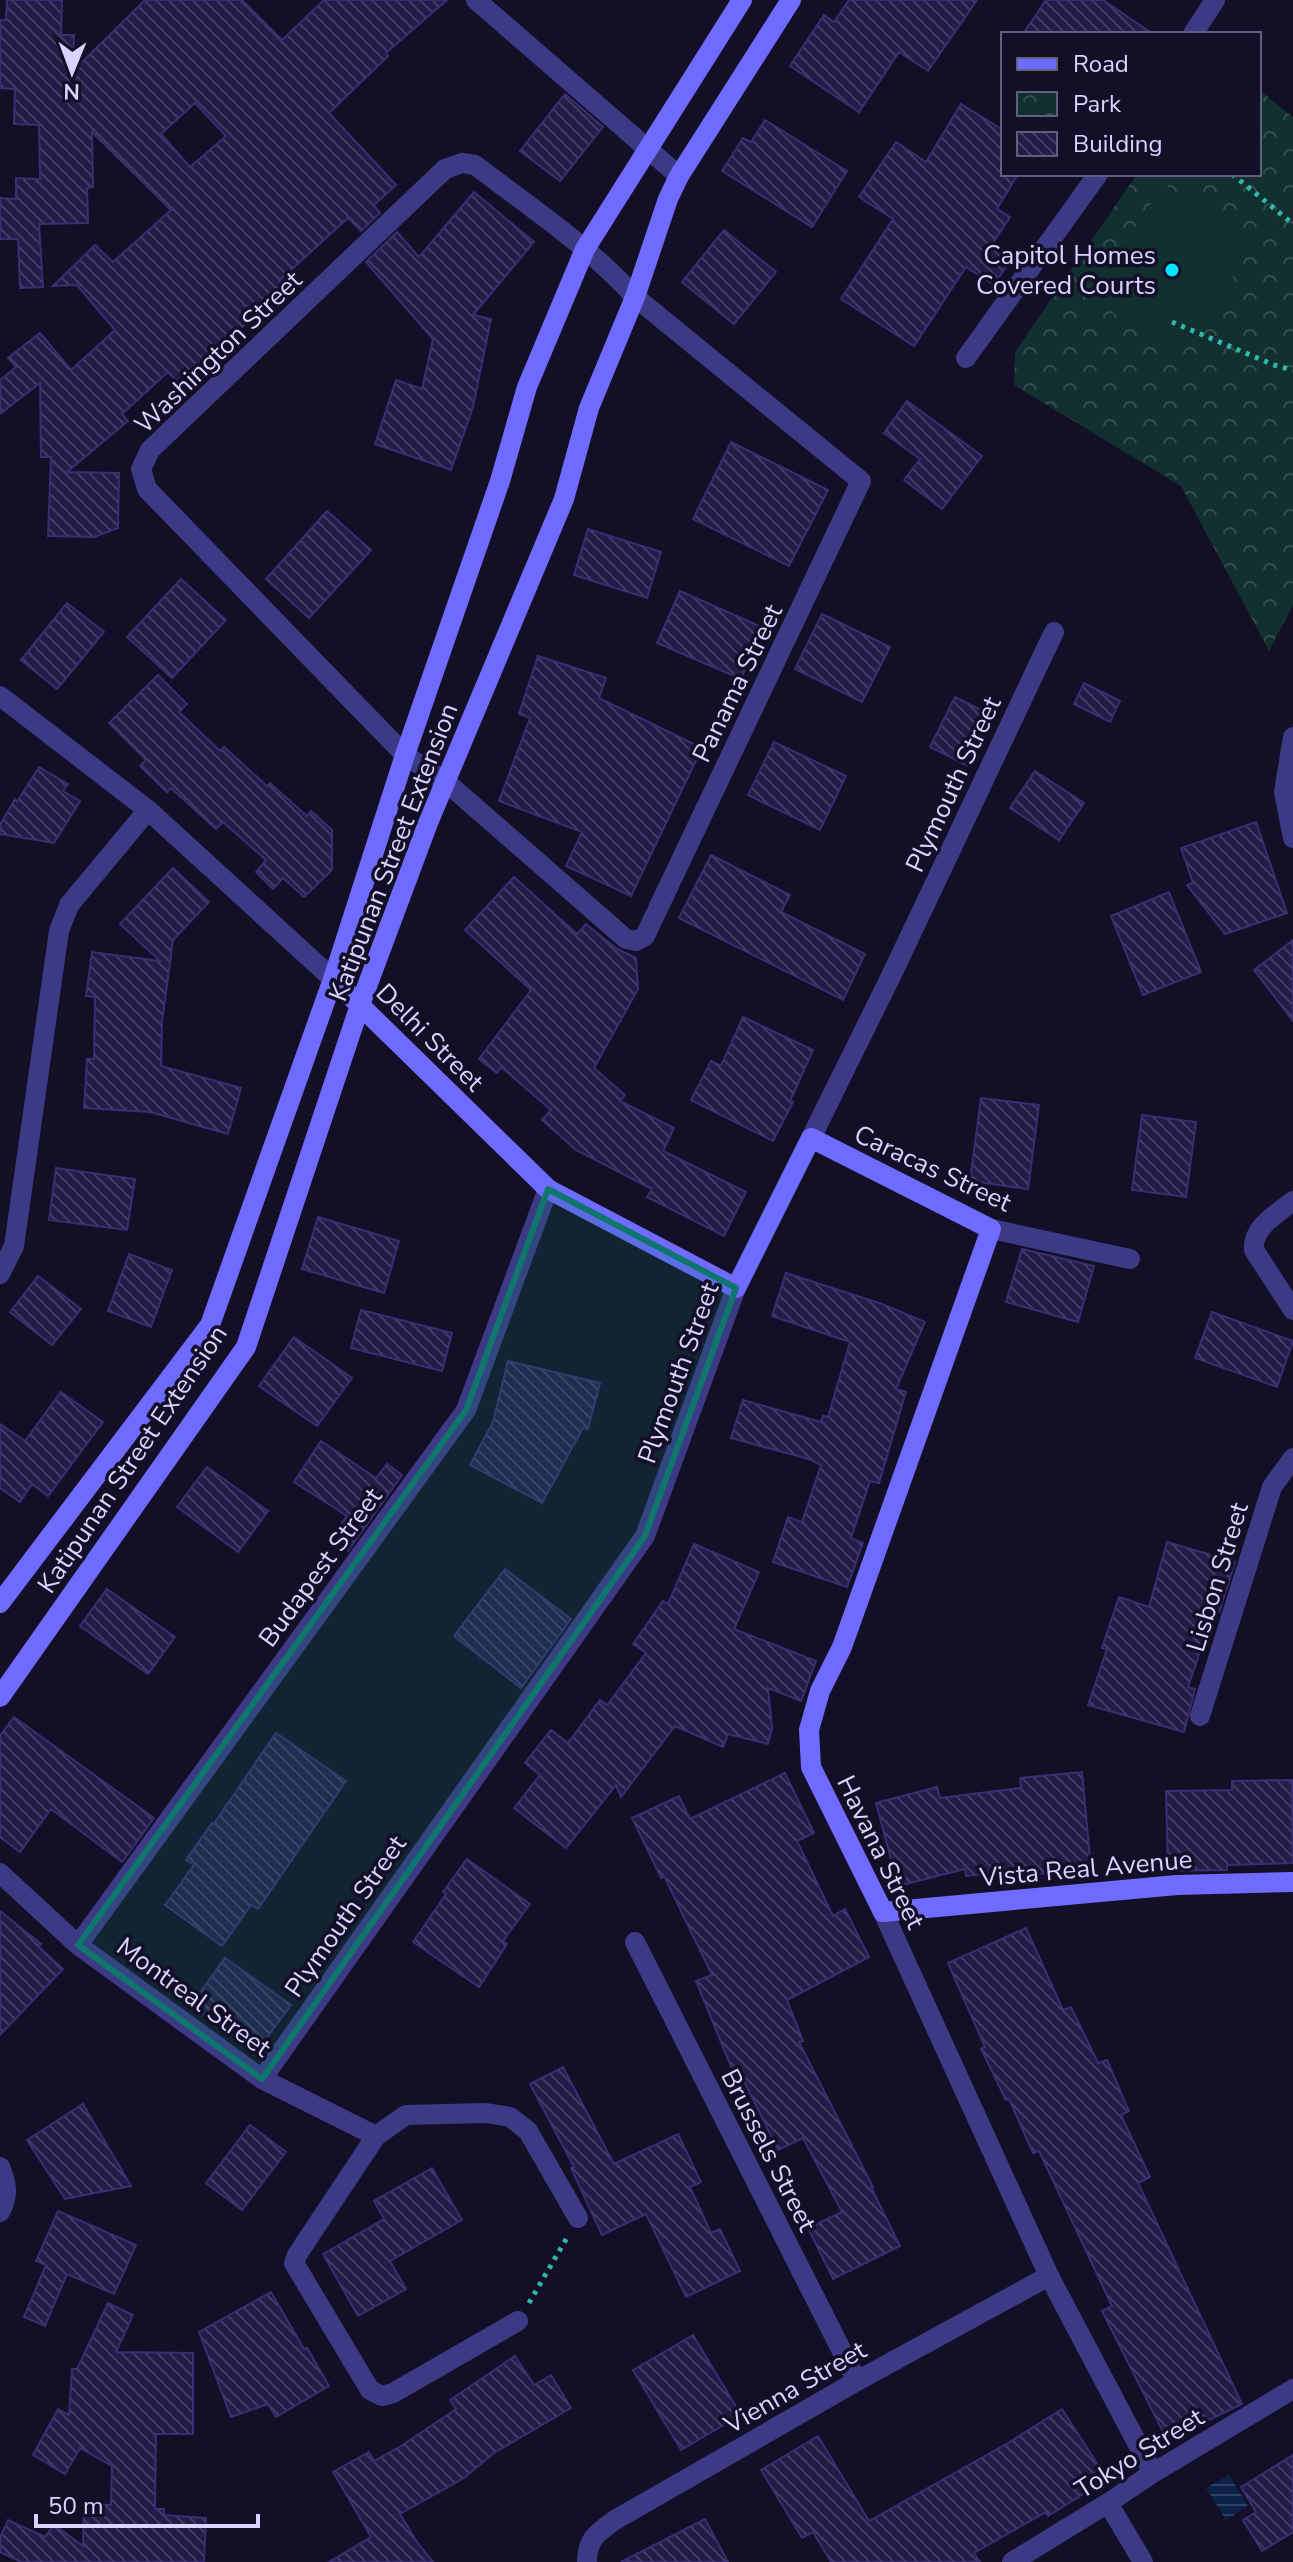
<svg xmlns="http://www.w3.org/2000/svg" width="1293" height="2562" font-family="'Nunito Sans',sans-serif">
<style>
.park{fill:url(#park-crowns)}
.pitch{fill:#12302f}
.water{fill:url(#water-rules)}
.building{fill:url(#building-back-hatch);stroke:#3b2d73;stroke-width:2;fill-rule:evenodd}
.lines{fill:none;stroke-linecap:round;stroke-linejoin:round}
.path{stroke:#2fb8b0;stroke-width:5;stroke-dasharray:4 6;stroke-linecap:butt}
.street{stroke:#3d3a85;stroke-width:20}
.secondary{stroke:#6f6bff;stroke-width:20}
.marked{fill:#0f766e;fill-opacity:0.2;stroke:#0f766e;stroke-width:6;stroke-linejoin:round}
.poi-dot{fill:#00e5ff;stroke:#130f26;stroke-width:3}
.labels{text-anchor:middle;stroke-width:7;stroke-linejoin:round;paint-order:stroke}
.poi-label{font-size:26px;fill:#d9d4ff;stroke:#130f26;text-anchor:end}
.street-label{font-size:26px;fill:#d9d4ff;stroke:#130f26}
</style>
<defs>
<pattern id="park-crowns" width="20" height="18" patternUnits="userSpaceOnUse" patternTransform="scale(2)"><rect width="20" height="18" fill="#12302f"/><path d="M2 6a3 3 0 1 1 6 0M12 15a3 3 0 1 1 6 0" fill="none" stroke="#344d4e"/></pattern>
<pattern id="water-rules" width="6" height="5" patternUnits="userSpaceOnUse" patternTransform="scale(2)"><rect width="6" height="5" fill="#0c2248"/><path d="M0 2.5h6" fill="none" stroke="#2f4163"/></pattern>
<pattern id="building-back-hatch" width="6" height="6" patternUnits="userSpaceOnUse" patternTransform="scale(2)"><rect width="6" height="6" fill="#241b47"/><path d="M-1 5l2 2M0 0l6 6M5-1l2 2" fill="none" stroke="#433b63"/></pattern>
</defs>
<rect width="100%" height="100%" fill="#130f26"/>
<path class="park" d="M1259,90L1293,117V605L1269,651L1181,486L1014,385L1015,352L1137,174H1259Z"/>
<path class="pitch" d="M1164,184L1255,244L1180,357L1089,297Z"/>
<path class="water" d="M1229,2475L1248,2506L1226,2520L1206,2488Z"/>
<path class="building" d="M7,0H62L61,35H74L73,71L145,0H242L282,40L324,0H447L386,53L388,56L329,113L396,185L374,205L380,213L361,231L348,218L279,281L282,285L248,315L251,319L202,363L206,366L182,387L168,372L122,414L128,421L67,472L119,473L118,528L94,537L48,536L51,457H41L40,383L0,414V380L16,367L8,358L40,333L71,370L115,330L77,285L53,286L95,245L113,262L171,210L92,132L93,187L87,188L88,223L39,224L43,287L20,288L18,239H0V198L16,199V178L40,179L39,125L14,124L15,89L0,88V20H6ZM195,103L226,136L190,167L161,134Z
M849,0H977L928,71L899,52L859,112L790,66L824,15L834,22Z
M1046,0H1103L1153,34H1023Z
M565,94L603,127L560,181L520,151Z
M961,104L1003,130V174H1018L997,209L1010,217L993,243L1013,256L994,285L966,267L914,346L841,299L893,219L859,197L896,142L926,162Z
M765,120L847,171L812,227L722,171L743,138L751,142Z
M474,192L534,242L473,315L491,319L473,407L451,470L375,444L396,380L422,389L433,339L366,262L397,232L419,257Z
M724,230L776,272L734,324L682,282Z
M907,401L982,456L942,509L904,480L920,459L884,433Z
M731,442L828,490L789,566L693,519Z
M327,511L371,550L309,618L266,579Z
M588,529L661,552L647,598L574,575Z
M181,579L226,620L172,678L127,637Z
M680,591L764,628L741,679L657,643Z
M67,603L104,632L57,689L21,660Z
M822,614L890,647L862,702L795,669Z
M538,656L606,678L599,698L702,748L631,896L566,866L582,832L499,801L530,718L519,714Z
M158,675L187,704L179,712L220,751L224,747L267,786L270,783L307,816L311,811L332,830V870L304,897L283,878L273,889L256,872L266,860L223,822L216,829L171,788L167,792L140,766L146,760L109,723Z
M1084,683L1120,701L1110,722L1074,704Z
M955,697L993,716L968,766L930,747Z
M774,742L846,776L820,830L748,795Z
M39,767L68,784L63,791L80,801L54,843L0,834V825L15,799L17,802Z
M1035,771L1084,803L1059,840L1010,808Z
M1256,822L1287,913L1225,934L1187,885L1193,883L1181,848Z
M711,855L790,895L781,912L865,954L843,1000L679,918Z
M173,868L209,902L173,940L162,1022L161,1066L241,1088L228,1134L150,1112L84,1108L87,1059H94L95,997L86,996L92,952L160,961L120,924Z
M514,877L577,934L586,924L617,949L636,958L638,989L594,1068L625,1095L620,1101L674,1128L663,1151L746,1192L724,1236L647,1197L652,1189L576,1150L542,1120L551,1110L501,1067L497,1073L479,1059L531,990L465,930Z
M1169,892L1201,972L1143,995L1111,916Z
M1293,940V1021L1254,970Z
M743,1017L813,1050L790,1101L793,1102L773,1141L691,1100L711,1061L721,1066Z
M981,1098L1039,1105L1028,1189L970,1181Z
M1142,1115L1196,1122L1186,1197L1132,1190Z
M56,1168L135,1179L127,1230L49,1220Z
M318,1217L399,1241L384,1293L302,1269Z
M1022,1249L1094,1266L1078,1322L1006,1302Z
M129,1254L172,1270L151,1327L108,1311Z
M786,1273L882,1304L925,1322L896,1389L906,1392L879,1483L870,1481L851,1538L863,1543L847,1587L773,1562L788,1517L802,1522L821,1465L809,1459L731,1438L743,1400L821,1422L823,1416L828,1417L850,1342L772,1316Z
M38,1276L81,1309L52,1345L10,1312Z
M361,1310L452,1333L442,1371L351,1348Z
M1212,1312L1293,1341L1277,1387L1195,1358Z
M294,1337L352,1378L317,1426L259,1386Z
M508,1361L600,1383L588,1429L583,1428L542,1503L470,1465L493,1422Z
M61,1392L103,1422L48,1496L32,1484L20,1502L0,1488V1424L25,1441Z
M321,1441L376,1478L387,1464L402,1475L348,1551L330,1538L347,1516L294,1482Z
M207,1467L268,1511L238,1552L177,1507Z
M1167,1542L1235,1562L1219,1613L1214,1611L1188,1687L1195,1689L1184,1732L1088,1705L1107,1649L1102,1648L1119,1597L1149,1607Z
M694,1544L759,1572L734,1629L816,1661L801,1701L768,1688L772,1728L768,1744L728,1734L723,1747L675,1726L621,1797L616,1785L566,1848L514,1808L540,1775L525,1763L551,1730L568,1743L600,1700L607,1705L646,1653L633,1644L663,1601L668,1604Z
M505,1569L571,1619L521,1688L454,1636Z
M107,1589L175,1637L148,1674L80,1626Z
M14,1717L154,1818L122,1862L51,1809L20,1852L0,1837V1736Z
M276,1733L346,1781L258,1909L251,1905L222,1946L165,1905L194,1865L186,1860L212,1823L213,1825Z
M1082,1772L1091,1869L1029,1875V1869L966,1876L965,1869L898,1886L876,1803L937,1787L940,1798L1021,1788L1020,1778Z
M785,1773L814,1833L797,1841L833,1916L845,1909L869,1957L787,2000L803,2041L799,2042L873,2187H871L900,2246L833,2279L808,2228L842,2212L803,2138L778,2150L737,2067L732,2069L696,1981L712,1975L664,1876L661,1878L632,1818L679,1796L690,1819Z
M1292,1780L1293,1863L1227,1865V1870L1168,1871L1166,1791L1232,1790V1781Z
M467,1859L530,1904L503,1941L507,1944L479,1987L413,1942L446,1894L443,1892Z
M0,1911L41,1944L39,1947L63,1969L0,2035Z
M1026,1928L1063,2010L1071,2007L1098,2063L1107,2060L1129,2111L1121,2115L1150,2177L1138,2183L1242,2404L1167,2440L1102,2311L1112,2306L1039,2151L1033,2153L1009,2099L1006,2100L981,2049L985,2047L948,1963Z
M225,1958L291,2005L256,2052L191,2005Z
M563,2067L614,2164L678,2134L701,2182L690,2187L711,2233L720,2229L740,2271L686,2297L646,2214L602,2235L571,2168L574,2167L530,2084Z
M83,2104L131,2186L65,2199L27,2140Z
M250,2125L286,2152L242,2210L206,2183Z
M432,2168L462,2220L390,2261L406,2289L358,2316L323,2254L384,2219L374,2201Z
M58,2211L136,2245L114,2294L67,2274L45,2326L24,2317L46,2265L36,2261Z
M271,2292L304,2349L307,2348L329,2386L276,2417L268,2404L231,2417L199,2332Z
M108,2303L133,2315L116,2352L193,2353V2434H156L155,2509H164V2515L206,2518L204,2562H21L0,2552V2538L8,2520L45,2537L54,2525L83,2546L84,2504L111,2505L112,2466L80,2448L65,2474L33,2455L58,2409L69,2415L72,2369H77Z
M693,2335L741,2415L681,2450L633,2370Z
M515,2356L534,2385L551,2375L571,2408L494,2453L464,2478L400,2514L417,2542L433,2562H329L371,2537L333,2472L369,2452L374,2461L401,2446L456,2409L450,2400Z
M1062,2409L1107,2479L1048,2516L1046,2512L974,2553L980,2562H831L813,2532L802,2538L761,2470L818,2436L869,2521L1008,2443Z
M1293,2455V2532L1262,2551L1243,2520L1256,2512L1241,2487Z
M705,2519L728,2562H621Z"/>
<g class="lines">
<path class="path" d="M1232,174L1293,224
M1172,322L1274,365L1293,370
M529,2303L568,2236"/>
<path class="street" d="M476,0L679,176
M1193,34L1215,0
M462,163L475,165C530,207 589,246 635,297L861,481L645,936L636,941L626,939L446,782L405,755L147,489L141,469L150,450L445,169Z
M966,358L1098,174
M0,696L148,810L333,979
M1293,737L1284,792L1293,838
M811,1138L892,974L1054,632
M1293,1201C1277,1214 1252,1227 1254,1250L1293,1310
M991,1229L1130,1259
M0,1274L14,1246L59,931L69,905L148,810
M1200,1716L1272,1487L1293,1458
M0,1873L78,1945L262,2079L376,2136
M883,1912L1049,2276L1153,2473
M635,1942L857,2381
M78,1945L466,1410L548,1189
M262,2079L645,1536L736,1288
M0,2167C7,2183 9,2196 0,2212
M518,2321L393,2393L382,2396L370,2390L294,2263L297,2255L376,2136L406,2115L486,2113L510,2117L528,2131L578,2218
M1108,2503L1143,2562
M587,2562C587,2539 597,2533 615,2520L857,2381L1049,2276
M1012,2562L1108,2503L1153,2473L1293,2389"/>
<path class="secondary" d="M333,979L548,1189L736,1288L811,1138L991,1229L842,1647L820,1691L809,1730L811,1767L883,1912L1177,1885L1293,1882
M0,1603L210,1325L333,979L405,755L500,481L527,387L585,249L742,0
M0,1697L246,1347L360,1005L428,823L564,499L589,408L635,297L668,199L679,176L791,0"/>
</g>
<path class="marked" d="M548,1189L736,1288L645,1536L262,2079L78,1945L466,1410Z"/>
<circle class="poi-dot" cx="1172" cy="270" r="8"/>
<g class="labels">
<g class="poi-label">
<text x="1156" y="264">Capitol Homes<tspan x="1156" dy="30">Covered Courts</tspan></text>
</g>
<g class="street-label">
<text transform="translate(218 352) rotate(-44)" y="9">Washington Street</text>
<text transform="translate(737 683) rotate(-64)" y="9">Panama Street</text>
<text transform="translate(953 784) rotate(-65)" y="9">Plymouth Street</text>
<text transform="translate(393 852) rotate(-69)" y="9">Katipunan Street Extension</text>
<text transform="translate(430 1037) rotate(45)" y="9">Delhi Street</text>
<text transform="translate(933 1168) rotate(25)" y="9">Caracas Street</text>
<text transform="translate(678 1373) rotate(-70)" y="9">Plymouth Street</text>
<text transform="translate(132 1459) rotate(-56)" y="9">Katipunan Street Extension</text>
<text transform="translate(320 1567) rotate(-54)" y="9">Budapest Street</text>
<text transform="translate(1217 1577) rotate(-73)" y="9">Lisbon Street</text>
<text transform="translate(881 1852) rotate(64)" y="9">Havana Street</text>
<text transform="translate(1086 1868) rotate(-5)" y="9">Vista Real Avenue</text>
<text transform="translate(345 1916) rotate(-55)" y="9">Plymouth Street</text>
<text transform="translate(194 1997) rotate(36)" y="9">Montreal Street</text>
<text transform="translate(769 2150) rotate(63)" y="9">Brussels Street</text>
<text transform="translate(795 2387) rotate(-30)" y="9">Vienna Street</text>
<text transform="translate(1139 2453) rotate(-32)" y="9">Tokyo Street</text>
</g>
</g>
<rect x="1001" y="32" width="260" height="144" fill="#130f26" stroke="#625e7d" stroke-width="2"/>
<rect x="1017" y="58" width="40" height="12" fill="#6f6bff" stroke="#625e7d" stroke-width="2"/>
<text x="1073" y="72" font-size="24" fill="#d9d4ff">Road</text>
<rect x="1017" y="92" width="40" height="24" fill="url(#park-crowns)" stroke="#625e7d" stroke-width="2"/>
<text x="1073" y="112" font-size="24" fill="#d9d4ff">Park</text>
<rect x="1017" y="132" width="40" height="24" fill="url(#building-back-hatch)" stroke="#625e7d" stroke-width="2"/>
<text x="1073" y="152" font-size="24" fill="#d9d4ff">Building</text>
<g transform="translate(72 72) rotate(181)" stroke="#130f26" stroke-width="6" paint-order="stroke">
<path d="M0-6L14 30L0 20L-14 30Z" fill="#d9d4ff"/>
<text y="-12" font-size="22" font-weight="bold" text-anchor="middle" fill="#d9d4ff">N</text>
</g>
<path d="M36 2514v12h222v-12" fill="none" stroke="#d9d4ff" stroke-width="4"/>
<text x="48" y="2514" font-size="24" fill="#d9d4ff" stroke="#130f26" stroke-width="6" paint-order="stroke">50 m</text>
</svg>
